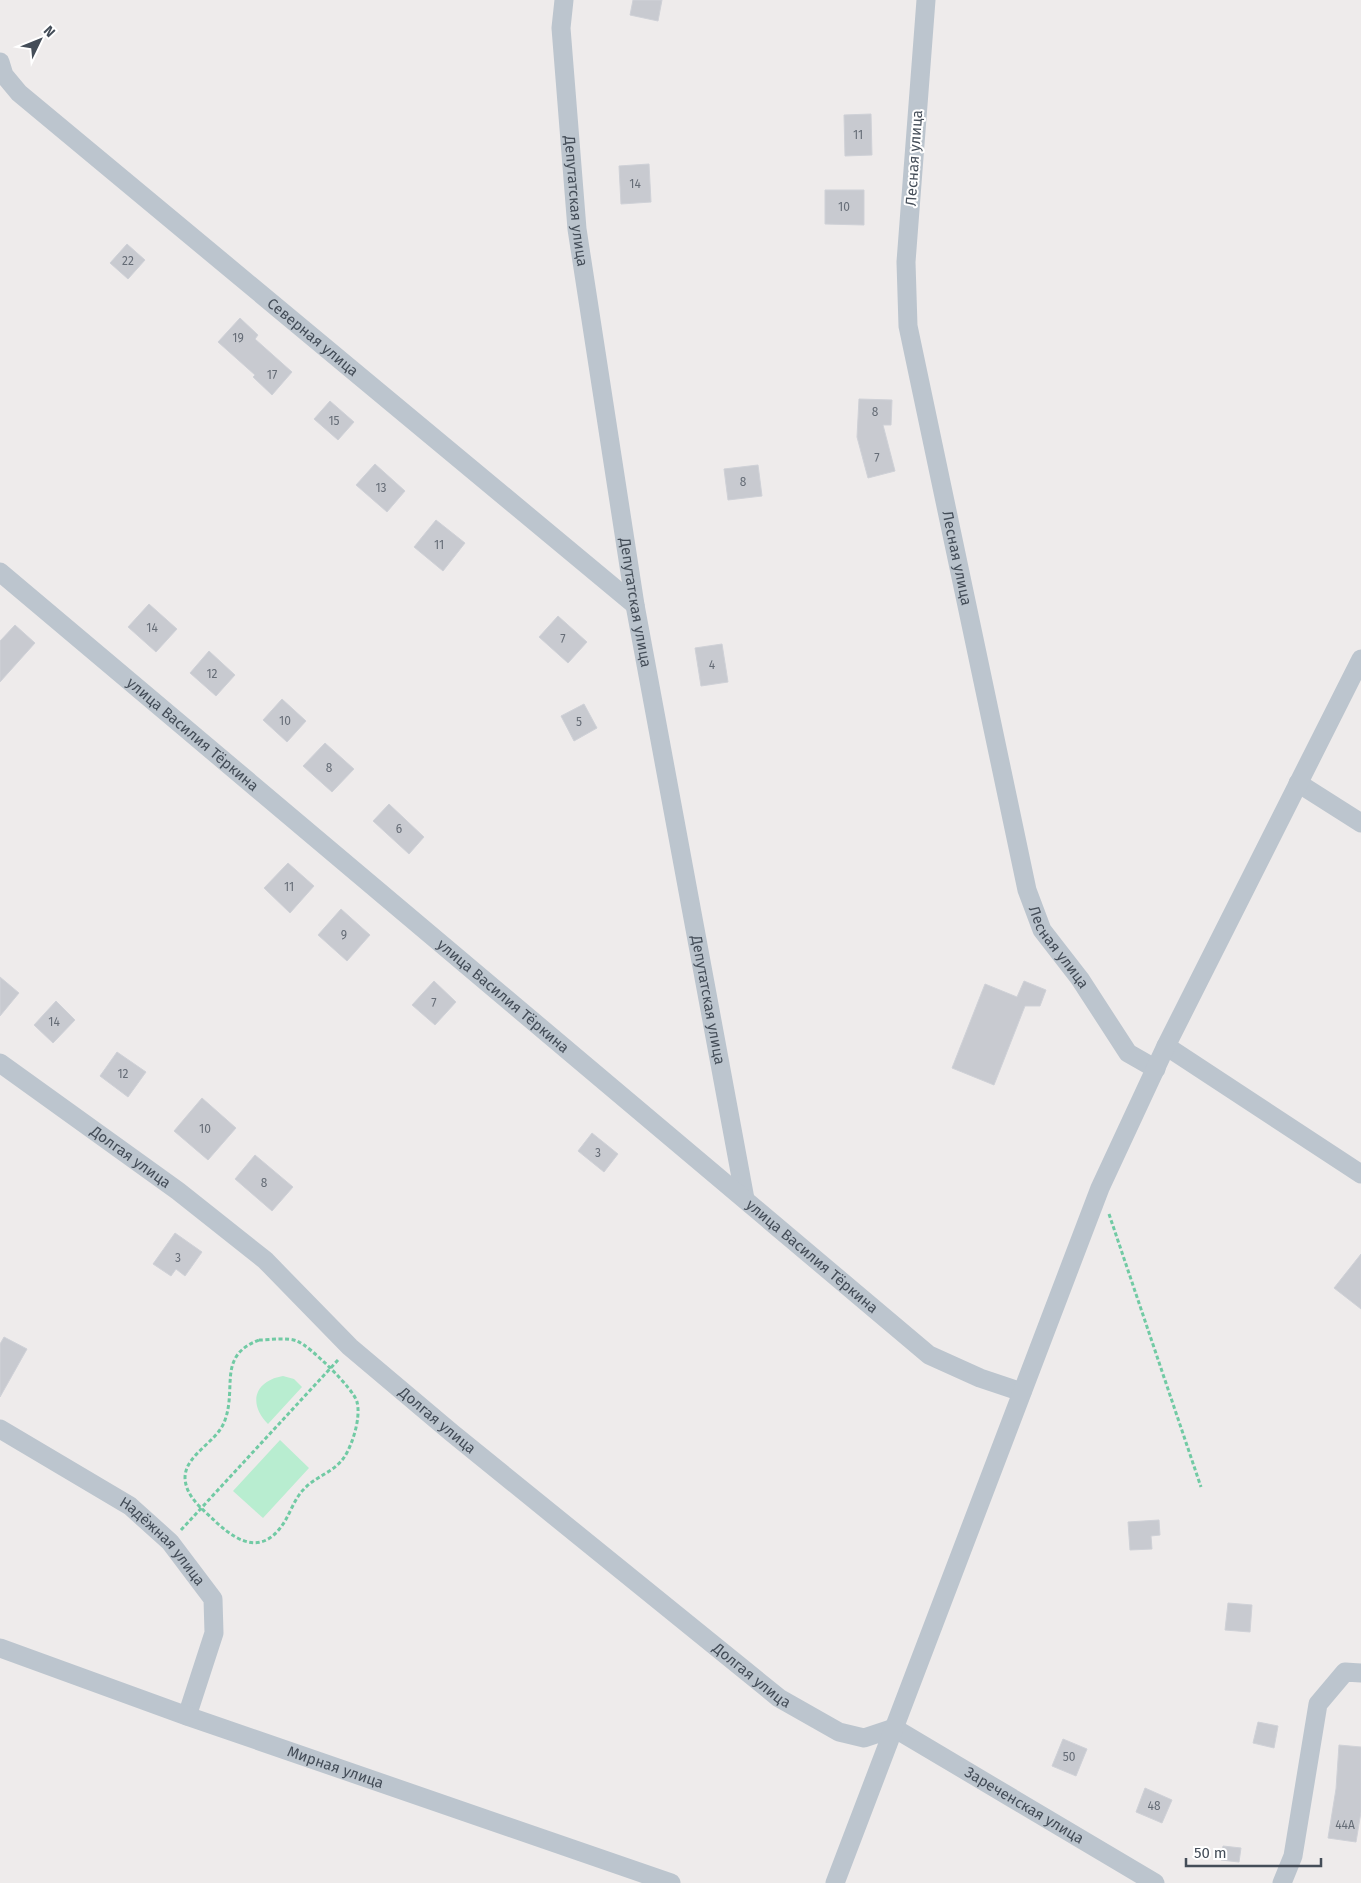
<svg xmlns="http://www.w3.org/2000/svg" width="1361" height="1883" font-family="'Fira Sans',sans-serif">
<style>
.green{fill:#b8edd0}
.building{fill:#c8cad0;stroke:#cfd1d7}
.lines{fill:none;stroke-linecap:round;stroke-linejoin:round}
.path{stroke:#71caa4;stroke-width:3;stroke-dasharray:4 2.5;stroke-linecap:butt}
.minor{stroke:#bcc5ce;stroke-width:19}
.labels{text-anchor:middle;stroke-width:4;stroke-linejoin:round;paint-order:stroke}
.number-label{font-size:12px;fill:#656c76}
.street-label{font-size:15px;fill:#444d58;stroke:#fff}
</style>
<rect width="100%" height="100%" fill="#eeebeb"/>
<path class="green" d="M283,1376L294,1379L302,1387L268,1424C248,1404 254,1381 283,1376Z
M280,1440L309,1468L263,1518L233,1491Z"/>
<path class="building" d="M633,0H662L658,21L630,15Z
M871,114L872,155L845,156L844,115Z
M649,164L651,202L621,204L619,166Z
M825,190H864V225L825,224Z
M127,244L145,260L128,279L110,263Z
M240,318L258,335L255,339L292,372L272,395L253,377L255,375L218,342Z
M859,399L892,400L891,425H883L895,471L868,478L857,437Z
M330,401L354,422L338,440L314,419Z
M375,464L405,491L387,512L356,485Z
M758,465L762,496L728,500L724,469Z
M436,520L465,543L443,571L414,547Z
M149,604L177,629L156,652L128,627Z
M558,616L587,642L568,663L539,637Z
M15,625L35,643L0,682V641Z
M722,644L728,682L701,686L695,648Z
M209,651L235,675L216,696L190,673Z
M282,699L306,721L287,742L263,720Z
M584,704L597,728L574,741L561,716Z
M325,743L354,769L332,792L303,766Z
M389,804L424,837L409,854L373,821Z
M288,863L314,886L290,913L264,888Z
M341,909L370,935L347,961L318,935Z
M0,977L19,993L0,1016Z
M434,981L456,1002L435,1025L412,1005Z
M1024,981L1046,990L1040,1006H1025L994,1085L952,1068L985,984L1017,997Z
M56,1001L75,1020L53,1043L34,1025Z
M117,1052L146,1072L128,1097L100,1076Z
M202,1098L236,1128L208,1160L174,1131Z
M592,1133L618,1154L604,1172L578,1151Z
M255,1155L293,1187L272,1211L235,1179Z
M175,1233L202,1252L185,1276L176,1269L171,1276L153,1264Z
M1361,1254V1309L1334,1288Z
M4,1337L27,1349L0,1397V1344Z
M1159,1520L1160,1535L1151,1536L1152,1549L1130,1550L1128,1522Z
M1228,1603L1252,1605L1250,1632L1225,1630Z
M1258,1722L1278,1726L1274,1748L1253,1743Z
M1063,1739L1087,1749L1076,1776L1052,1766Z
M1339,1745L1361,1747V1812L1356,1842L1328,1838L1336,1789Z
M1145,1788L1172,1800L1162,1823L1136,1812Z
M1223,1846L1241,1848L1239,1862L1221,1860Z"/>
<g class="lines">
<path class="path" d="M1109,1214L1201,1487
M259,1340C270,1340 287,1337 297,1341C310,1346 354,1389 357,1402C361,1417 353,1443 345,1456C335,1472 316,1476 304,1489C295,1498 291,1511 285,1521C265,1554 241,1545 217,1523C204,1510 186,1498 185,1478C185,1454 218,1442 225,1420C237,1387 217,1356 259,1340Z
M181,1530L338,1360"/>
<g class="minor">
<path id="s1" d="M564,0L561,28L577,229L635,605L745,1199"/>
<path id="s2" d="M926,0L906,262L908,326L1027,890L1042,930L1080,979L1128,1053L1156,1069"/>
<path id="s3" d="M0,62L4,75L19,93L635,605"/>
<path id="s4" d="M0,572L929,1355L980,1378L1022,1392"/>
<path d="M1298,783L1361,823"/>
<path d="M1166,1046L1361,1174"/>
<path id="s5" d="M0,1063L178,1191L265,1260L350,1347L452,1433L779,1698L839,1732L864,1738L894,1728L1155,1883"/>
<path id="s6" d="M0,1429L130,1506L170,1542L213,1599L214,1633L187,1716"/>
<path id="s7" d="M0,1648L187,1716L671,1883"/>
<path d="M835,1883L1100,1188L1166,1046L1361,659"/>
<path d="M1282,1883L1293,1856L1318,1704L1345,1672L1361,1673"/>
</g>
</g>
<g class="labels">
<g class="number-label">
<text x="858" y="139">11</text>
<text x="635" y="188">14</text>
<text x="844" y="211">10</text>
<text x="128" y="265">22</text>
<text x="238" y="342">19</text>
<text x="272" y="379">17</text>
<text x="875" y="416">8</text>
<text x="334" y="425">15</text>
<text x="877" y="462">7</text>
<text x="743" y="486">8</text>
<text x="381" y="492">13</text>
<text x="439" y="549">11</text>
<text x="152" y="632">14</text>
<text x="563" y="643">7</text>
<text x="712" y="669">4</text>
<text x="212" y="678">12</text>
<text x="285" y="725">10</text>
<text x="579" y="726">5</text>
<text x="329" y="772">8</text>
<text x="399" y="833">6</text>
<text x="289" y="891">11</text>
<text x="344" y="939">9</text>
<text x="434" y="1007">7</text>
<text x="54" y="1026">14</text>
<text x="123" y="1078">12</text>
<text x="205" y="1133">10</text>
<text x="598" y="1157">3</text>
<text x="264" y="1187">8</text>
<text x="178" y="1262">3</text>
<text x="1069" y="1761">50</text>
<text x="1154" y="1810">48</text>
<text x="1345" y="1829">44А</text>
</g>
<g class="street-label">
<text transform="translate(914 158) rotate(-86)" y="5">Лесная улица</text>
<text dy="5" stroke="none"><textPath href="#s1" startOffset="202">Депутатская улица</textPath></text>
<text dy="5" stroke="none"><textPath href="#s3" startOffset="419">Северная улица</textPath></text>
<text dy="5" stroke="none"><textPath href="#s2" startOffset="564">Лесная улица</textPath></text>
<text dy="5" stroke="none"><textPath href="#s1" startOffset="608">Депутатская улица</textPath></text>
<text dy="5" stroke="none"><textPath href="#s4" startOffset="252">улица Василия Тёркина</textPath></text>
<text dy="5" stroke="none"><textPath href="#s2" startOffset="969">Лесная улица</textPath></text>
<text dy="5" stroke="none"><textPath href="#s4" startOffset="658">улица Василия Тёркина</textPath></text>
<text dy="5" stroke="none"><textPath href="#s1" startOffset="1012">Депутатская улица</textPath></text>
<text dy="5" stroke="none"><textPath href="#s5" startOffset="161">Долгая улица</textPath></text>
<text dy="5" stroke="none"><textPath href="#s4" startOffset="1062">улица Василия Тёркина</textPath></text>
<text dy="5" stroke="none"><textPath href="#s5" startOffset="566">Долгая улица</textPath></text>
<text dy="5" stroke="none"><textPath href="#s6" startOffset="199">Надёжная улица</textPath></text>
<text dy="5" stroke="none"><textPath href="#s5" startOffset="971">Долгая улица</textPath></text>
<text dy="5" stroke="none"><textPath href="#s7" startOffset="356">Мирная улица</textPath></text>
<text dy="5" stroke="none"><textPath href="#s5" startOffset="1284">Зареченская улица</textPath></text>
</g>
</g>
<g transform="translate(40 40) rotate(47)" stroke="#ffffff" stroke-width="4" paint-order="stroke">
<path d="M0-4L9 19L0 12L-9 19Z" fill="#444d58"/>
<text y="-8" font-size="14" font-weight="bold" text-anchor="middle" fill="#444d58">N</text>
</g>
<path d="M1186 1858v8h135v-8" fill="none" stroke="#444d58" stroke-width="2.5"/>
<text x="1194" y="1858" font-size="15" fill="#444d58" stroke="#ffffff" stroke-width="4" paint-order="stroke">50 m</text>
</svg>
